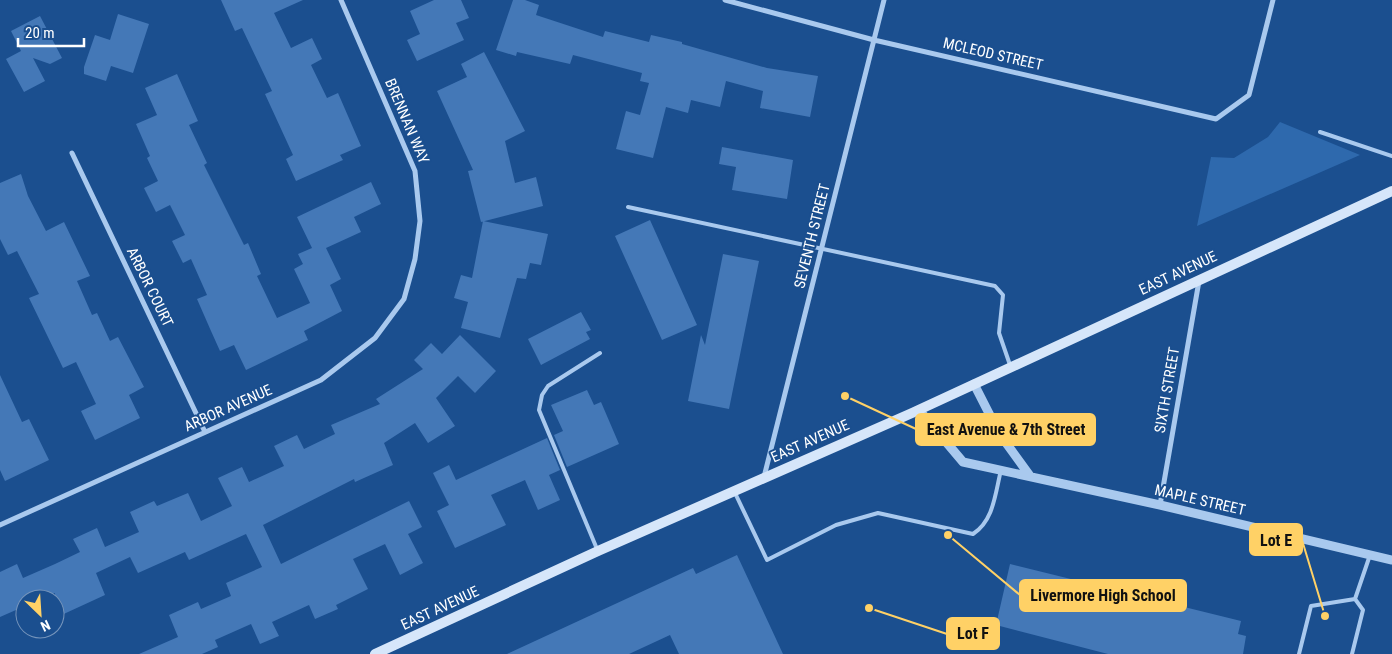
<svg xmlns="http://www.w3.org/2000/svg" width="1392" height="654" font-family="'Roboto Condensed',sans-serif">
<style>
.green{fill:#2e69ad}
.building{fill:#4478b7}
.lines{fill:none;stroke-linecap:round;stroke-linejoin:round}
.service{stroke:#a9c9ee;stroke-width:4}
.minor{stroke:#a9c9ee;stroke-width:5}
.tertiary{stroke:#a9c9ee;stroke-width:9}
.secondary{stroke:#d6e6fa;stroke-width:10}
.labels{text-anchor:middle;stroke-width:4;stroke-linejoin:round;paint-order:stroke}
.street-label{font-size:15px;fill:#fff;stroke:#1b4f8f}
.leader{fill:none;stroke:#ffd166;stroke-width:2}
.callout-dot{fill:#ffd166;stroke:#1b4f8f;stroke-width:2}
.callout{fill:#ffd166;stroke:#ffd166;stroke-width:2}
.callout-label{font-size:16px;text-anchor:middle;font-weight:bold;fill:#111}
</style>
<rect width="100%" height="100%" fill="#1b4f8f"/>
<path class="green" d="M1280,122L1360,155L1197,226L1211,157L1234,158L1268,137Z"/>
<path class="building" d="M221,0H303L274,13L291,48L312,38L322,59L311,65L327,98L338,93L361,146L340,155L343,160L296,181L286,159L293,155L265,94L272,91L242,28L235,31Z
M434,0H461L469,18L456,23L464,40L417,61L407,40L420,34L410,11Z
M513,0H525L539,5L536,15L603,37L605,31L649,42L651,35L682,42V44L767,68L818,76L810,117L760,108L763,91L726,81L720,107L691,100L688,113L666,107L653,158L616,149L626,111L640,115L649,83L640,81L642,73L573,55L570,64L517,52L516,56L496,50Z
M118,14L149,24L133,73L111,66L106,81L84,74V67L95,35L110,40Z
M40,16L62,58L50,64L33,58L45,81L24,92L6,59L21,51L11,31Z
M484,52L525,131L505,141L515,183L536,177L543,206L481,222L468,171L473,170L437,91L467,77L461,64Z
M177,74L198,121L189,125L207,163L204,165L244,245L248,243L261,274L257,276L277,318L310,303L294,269L303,264L298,254L312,248L297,217L371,182L381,204L354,217L361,232L326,248L341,279L330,285L342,311L304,331L308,340L246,370L234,345L220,351L211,331L197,299L207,295L191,259L183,263L172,241L185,235L170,205L156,212L144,188L158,181L147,158L150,156L136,124L157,115L145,88Z
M722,147L793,160L787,199L732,190L736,167L719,164Z
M21,174L28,196L46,231L64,222L90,276L77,281L92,315L97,313L110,341L118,337L144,387L129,395L140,418L95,440L81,411L96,404L76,362L63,368L29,298L39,294L17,251L8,255L0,239V183Z
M650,220L697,325L662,340L615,236Z
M483,221L548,234L541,265L530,263L526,279L517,278L500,338L461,328L468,302L454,298L461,275L472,278Z
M723,254L759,261L729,409L688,401L701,335L705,345Z
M581,312L591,330L586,332L590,339L541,365L528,339Z
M460,335L496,371L475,393L458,376L436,398L455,426L428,443L415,423L384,443L393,465L355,482L354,479L263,525L281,564L409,501L422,527L408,534L423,563L400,575L385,544L353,559L368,589L336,605L338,609L315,619L309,605L272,622L279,636L260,644L251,624L215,640L218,647L202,654H139L178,637L169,615L198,602L201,609L231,596L226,583L262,567L246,534L189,560L185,552L138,573L130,557L96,573L105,595L55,618V593L40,599H25V606L0,617V572L17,564L23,578L55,564L80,552L73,539L97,528L105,547L139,532L130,512L154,501L157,506L188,493L201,521L232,506L218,478L242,467L249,482L284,466L274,446L297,435L304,449L335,434L331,425L380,404L376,399L423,369L414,360L431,343L442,354Z
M0,375L22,422L29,419L49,460L5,481L0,470Z
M587,390L594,405L601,402L619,444L567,467L554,435L563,431L551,405Z
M547,438L560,470L549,475L560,500L538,510L525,480L491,495L506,525L455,548L437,511L449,505L433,473L449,465L456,480Z
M737,555L783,654H679L670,635L629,654H507L693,568L696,574Z
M1010,564L1241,621L1238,634L1246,636L1243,654H1108L996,625Z"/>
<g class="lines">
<path class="service" d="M1320,132L1392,156
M628,207L995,286L1003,295L999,333L1010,365
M735,493L767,560L836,525L878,513L973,534C994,520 995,494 1001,470
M597,549L539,410L542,395L548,386L600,353
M1355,599L1370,555
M1299,654L1311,606L1355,599
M1352,654L1363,610L1355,599"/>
<path class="minor" d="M725,0L874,40L1216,119L1249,95L1273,0
M72,153L205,432
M764,477L884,0
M1160,505L1199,281
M0,525L321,380L375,338L404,299L415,259L420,221L415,171L341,0"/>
<path class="tertiary" d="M974,384L999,433L1030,476
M919,410L963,462L1160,505L1392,560"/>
<path class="secondary" d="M375,654L598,551L912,413L1392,191"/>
</g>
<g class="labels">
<g class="street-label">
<text transform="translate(993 54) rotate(13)" y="5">MCLEOD STREET</text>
<text transform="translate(407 121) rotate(67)" y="5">BRENNAN WAY</text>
<text transform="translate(812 236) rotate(-76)" y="5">SEVENTH STREET</text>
<text transform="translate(1178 273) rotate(-25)" y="5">EAST AVENUE</text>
<text transform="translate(150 287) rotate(64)" y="5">ARBOR COURT</text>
<text transform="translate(1167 390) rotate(-80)" y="5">SIXTH STREET</text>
<text transform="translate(228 408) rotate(-24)" y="5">ARBOR AVENUE</text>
<text transform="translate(810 441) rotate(-24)" y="5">EAST AVENUE</text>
<text transform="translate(1200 500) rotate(13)" y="5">MAPLE STREET</text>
<text transform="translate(440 608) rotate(-25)" y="5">EAST AVENUE</text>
</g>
</g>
<path class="leader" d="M845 396L916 429M1325 616L1302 540M948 535L1020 595M869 608L947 634"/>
<g class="callout-dot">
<circle cx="845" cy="396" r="5"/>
<circle cx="1325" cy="616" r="5"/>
<circle cx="948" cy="535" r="5"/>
<circle cx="869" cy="608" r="5"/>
</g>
<g class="callout">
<rect x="916" y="414" width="179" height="31" rx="5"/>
<rect x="1250" y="524" width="52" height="31" rx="5"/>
<rect x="1020" y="580" width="166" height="31" rx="5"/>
<rect x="947" y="618" width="52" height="31" rx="5"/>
</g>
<g class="callout-label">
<text x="1006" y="435">East Avenue &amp; 7th Street</text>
<text x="1276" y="546">Lot E</text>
<text x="1103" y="601">Livermore High School</text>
<text x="973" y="639">Lot F</text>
</g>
<g transform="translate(40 614) rotate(155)"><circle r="24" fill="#1b4f8f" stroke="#7695bc"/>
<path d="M0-4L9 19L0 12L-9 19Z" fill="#ffd166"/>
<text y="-8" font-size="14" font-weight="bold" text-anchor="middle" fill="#ffffff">N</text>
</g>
<path d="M18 38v8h66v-8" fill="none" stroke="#ffffff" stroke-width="2.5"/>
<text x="25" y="38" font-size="15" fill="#ffffff" stroke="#1b4f8f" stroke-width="4" paint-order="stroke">20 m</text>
</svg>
